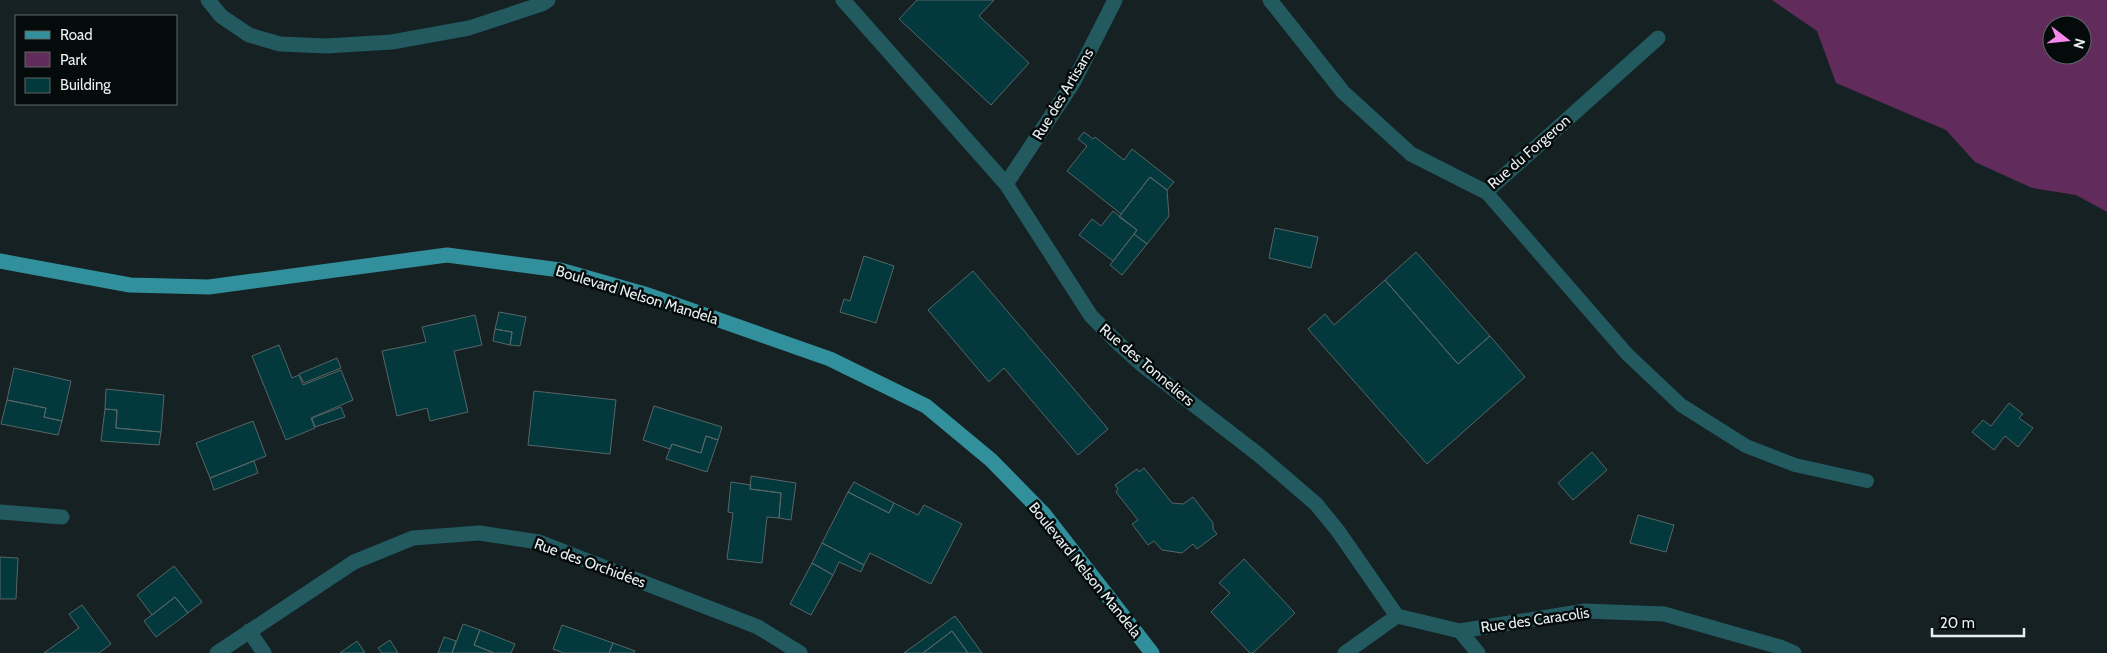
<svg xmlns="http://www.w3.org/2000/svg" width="2107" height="653" font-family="Cabin,sans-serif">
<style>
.green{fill:#612c5b;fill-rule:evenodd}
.building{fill:#03383d;stroke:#576667}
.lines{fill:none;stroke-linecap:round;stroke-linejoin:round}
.service{stroke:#225a60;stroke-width:14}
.minor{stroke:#225a60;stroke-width:15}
.primary{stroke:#31909b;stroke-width:15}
.labels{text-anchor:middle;stroke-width:5;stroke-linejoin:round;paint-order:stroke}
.street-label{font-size:15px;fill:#e7eff0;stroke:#050a0b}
</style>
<rect width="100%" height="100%" fill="#152123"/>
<path class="green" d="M1772,0H2107V212L2076,195L2032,188L1975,162L1946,130L1836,83L1817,31ZM2052,25H2082V55H2052Z"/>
<path class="building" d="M917,0H994L979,16L1029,63L991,105L899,19Z
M1084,132L1093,139L1095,137L1124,160L1132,149L1174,182L1167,190L1150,177L1121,214L1067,171L1087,146L1078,139Z
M1150,177L1167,190L1169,216L1147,244L1134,234L1137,230L1119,217Z
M1113,211L1137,230L1113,261L1079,235L1092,219L1101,226Z
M1275,228L1318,237L1311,268L1269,258Z
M1134,234L1147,244L1122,275L1110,265Z
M1416,252L1490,336L1458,364L1385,280Z
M864,256L894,266L876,323L840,312L844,299L850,301Z
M973,271L1108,429L1078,455L1004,368L989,382L928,310Z
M1385,280L1458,364L1490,336L1525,377L1427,464L1308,329L1325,314L1334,325Z
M499,312L526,317L520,346L510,345L512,332L495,329Z
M475,315L482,345L454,351L468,412L430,421L427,408L397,416L382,351L426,342L422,327Z
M495,329L512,332L510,345L493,341Z
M279,345L292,378L299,375L303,385L341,370L353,400L311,418L315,428L286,440L252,356Z
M337,358L341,368L304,383L299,374Z
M14,368L71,381L62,421L44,417L46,408L7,400Z
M106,389L164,395L161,432L116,428L117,410L105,409Z
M534,391L616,400L610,454L528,445Z
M7,400L46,408L44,417L62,421L58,435L1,424Z
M2009,403L2023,414L2019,418L2033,428L2018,447L2005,436L1994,450L1972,432L1983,420L1991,426Z
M654,406L722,427L718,440L706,436L701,453L672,444L670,449L643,440Z
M341,407L345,417L315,427L312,418Z
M105,409L117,410L116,428L161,432L159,445L101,441Z
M253,421L266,456L210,478L196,443Z
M706,436L718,440L707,472L666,459L672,444L701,453Z
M1592,452L1607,470L1573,500L1558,483Z
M254,461L258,473L214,490L210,478Z
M1144,468L1172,503L1183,504L1193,497L1213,523V529L1217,534L1197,549L1193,544L1182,553L1162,550L1154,541L1148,545L1132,524L1138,520L1116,492L1118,489L1115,485L1137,469L1139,472Z
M751,476L796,483L791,520L779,518L781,493L750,489Z
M731,482L751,485L750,489L781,493L779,518L767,517L762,563L727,559L733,513L728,512Z
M854,482L894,503L889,513L848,492Z
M848,492L889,513L894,503L918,515L924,505L962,524L931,584L870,553L864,565L822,543Z
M1638,515L1674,525L1666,552L1630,543Z
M822,543L864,565L861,572L839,562L833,575L812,563Z
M0,557L18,558L16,599H0Z
M1244,559L1295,613L1253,653H1250L1211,612L1230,593L1219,583Z
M812,563L833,575L811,615L790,604Z
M174,566L202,602L188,613L175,597L152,615L137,595Z
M175,597L188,613L156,637L144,621Z
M82,605L111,644L99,653H44L79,628L69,614Z
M955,616L982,653H968L952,631L923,653H904Z
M463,624L480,630L474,645L494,653H452Z
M562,625L613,643L609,653H564L553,649Z
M480,630L515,644L511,653H494L474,645Z
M952,631L968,653H923Z
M444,637L456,641L452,653H438Z
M390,640L398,653H382L378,648Z
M357,641L365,653H340Z
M613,643L635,651L634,653H609Z"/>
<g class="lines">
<path class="service" d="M1486,192L1627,354L1681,405L1746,446L1795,465L1867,481"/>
<path class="minor" d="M208,0L221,16L249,35L280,44L326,46L392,42L469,28L542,4L548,0
M843,0L1006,184L1091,316L1119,344L1141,364L1259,455L1316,504L1338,531L1397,616
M1270,0L1343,92L1411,154L1486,192L1658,38
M1006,184L1073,83L1115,0
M0,512L62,517
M249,631L264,653
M1460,631L1478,653
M217,653L354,562L413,538L479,533L539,542L758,627L800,653
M1345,653L1397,616L1460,631L1585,611L1664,614L1780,647L1794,653"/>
<path class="primary" d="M0,261L130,285L209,287L447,255L560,270L648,295L830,359L926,406L991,460L1044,514L1152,653"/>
</g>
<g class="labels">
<g class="street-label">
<text transform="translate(1063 94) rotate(-59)" y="5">Rue des Artisans</text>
<text transform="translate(1529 152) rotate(-41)" y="5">Rue du Forgeron</text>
<text transform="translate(637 295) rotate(17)" y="5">Boulevard Nelson Mandela</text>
<text transform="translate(1147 365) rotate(40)" y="5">Rue des Tonneliers</text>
<text transform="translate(590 563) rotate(20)" y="5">Rue des Orchidées</text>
<text transform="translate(1085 570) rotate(51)" y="5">Boulevard Nelson Mandela</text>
<text transform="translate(1535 620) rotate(-8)" y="5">Rue des Caracolis</text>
</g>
</g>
<rect x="15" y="15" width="162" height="90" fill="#050a0b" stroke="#5f6667"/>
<rect x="25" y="31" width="25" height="8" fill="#31909b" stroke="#5f6667"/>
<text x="60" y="40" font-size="15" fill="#e7eff0">Road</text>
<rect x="25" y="52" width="25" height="15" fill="#612c5b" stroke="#5f6667"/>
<text x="60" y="65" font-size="15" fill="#e7eff0">Park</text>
<rect x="25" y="78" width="25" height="15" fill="#03383d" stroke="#5f6667"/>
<text x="60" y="90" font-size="15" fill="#e7eff0">Building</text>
<g transform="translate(2067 40) rotate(106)"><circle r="24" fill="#050a0b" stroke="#5f6667"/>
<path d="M0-4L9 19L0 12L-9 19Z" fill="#f788eb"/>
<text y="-8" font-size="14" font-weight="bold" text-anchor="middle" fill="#e7eff0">N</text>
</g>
<path d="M1932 628v8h92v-8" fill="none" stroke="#e7eff0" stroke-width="2.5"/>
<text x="1940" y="628" font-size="15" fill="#e7eff0" stroke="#050a0b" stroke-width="4" paint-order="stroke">20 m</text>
</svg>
